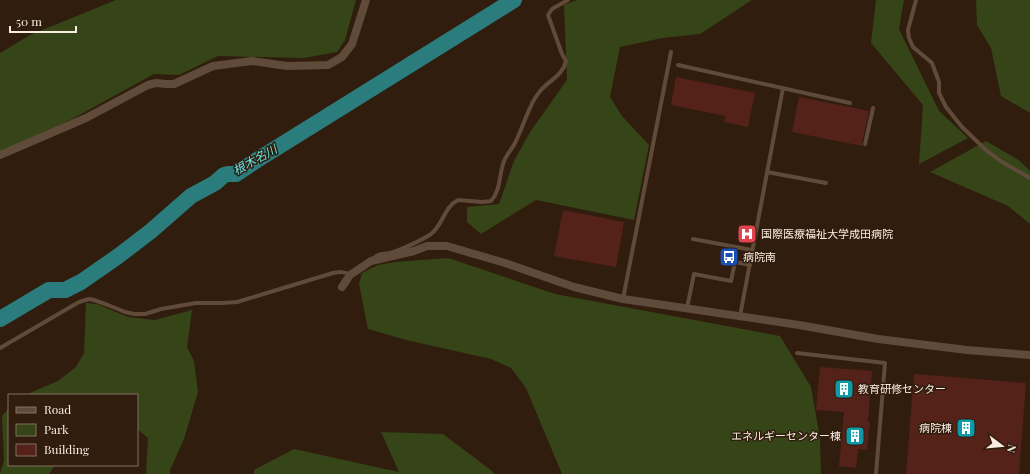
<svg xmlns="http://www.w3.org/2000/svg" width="1030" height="474" font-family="'Playfair Display','Noto Sans JP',serif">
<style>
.green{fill:#354517}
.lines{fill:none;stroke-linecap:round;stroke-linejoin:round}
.river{stroke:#2a7c7d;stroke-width:16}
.building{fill:#55221a}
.lane{stroke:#604a39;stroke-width:4}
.street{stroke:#604a39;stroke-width:8}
.labels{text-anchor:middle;stroke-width:3;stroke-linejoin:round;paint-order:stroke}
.poi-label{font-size:11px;fill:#faece2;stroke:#301d0d;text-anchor:start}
.water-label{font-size:12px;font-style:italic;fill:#69e0e1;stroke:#301d0d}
</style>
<rect width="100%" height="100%" fill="#301d0d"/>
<path class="green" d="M116,0H356L345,40L337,52L304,58L218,56L179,75L154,74L72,119L0,157V53L30,35Z
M577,0H752L700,34L662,38L620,47L610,97L622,116L649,145L634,220L536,200L481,234L467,222V207L499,204L514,161L530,132L567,80L564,5Z
M876,0H904L899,29L939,111L968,138L919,164L923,105L871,43Z
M976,0H1030V113L1001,96L991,48L977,25Z
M986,141L1020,161L1030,171V224L1008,206L930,172Z
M448,258L555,294L780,336L811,387L820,438L821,474H562L526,388L511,368L491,359L406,340L368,329L359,284L362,273L378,265L395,262Z
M86,303L97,304L128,317L155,320L192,310L187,347L194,361L198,392L184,439L170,470V474H146L148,438L137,429V395H25L58,381L76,367L84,353Z
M9,408V465H55L49,474H0L4,460L2,416Z
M381,432L443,434L492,471L494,474H254V470L294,449L399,472Z"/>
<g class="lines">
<path class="river" d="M0,319L49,290H65L81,282L117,257L151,231L191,196L215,183L224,175L228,174H236L257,160L514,0"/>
</g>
<path class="building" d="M676,77L755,93L748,127L724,122L725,116L671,105Z
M799,97L869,111L862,143V146L792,132Z
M563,210L624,222L616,267L554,256Z
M820,367L872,371L868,422H870L867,450L858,449L856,468L839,466L844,412L816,410Z
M914,374L1026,383L1019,474H906Z"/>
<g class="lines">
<path class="lane" d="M916,0L908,30L909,38L913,47L932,63L939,82V93L946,107L962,127L987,151L1002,162L1030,178
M678,65L850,103
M865,144L873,108
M767,172L826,183
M693,239L752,250
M373,259C378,253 384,254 390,253C401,250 422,240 431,234C443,225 444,207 458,200L482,202L491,201C501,190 499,174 504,161C507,154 512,149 515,143C521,131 525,118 531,106C533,100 537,95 541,90C550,80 563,75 566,61L562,54L548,15L552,9L568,0
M623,299L671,52
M687,308L694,274L731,281L735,262L750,265
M740,316L783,88
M0,348L79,302L89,299L94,300L108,305L125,312L134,314H145L161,309L196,303H223L237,302L333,273C339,272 345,271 350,275
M797,353L885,363L876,474"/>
<path class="street" d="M0,155L86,118L148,85L156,83L166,84H174L213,66L252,61L287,66L328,65L342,57L352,44L366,0
M342,287L350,275L371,261L414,251L427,246H447L505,263L574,287L623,299L799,325L878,339L967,350L1030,355"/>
</g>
<defs>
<symbol id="hospital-square" viewBox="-11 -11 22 22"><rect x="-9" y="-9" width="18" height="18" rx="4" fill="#e0444e" stroke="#301d0d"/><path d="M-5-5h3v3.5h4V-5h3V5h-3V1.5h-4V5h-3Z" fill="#fff"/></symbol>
<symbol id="bus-square" viewBox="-11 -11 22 22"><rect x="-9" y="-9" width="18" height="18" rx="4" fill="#1a4fb4" stroke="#301d0d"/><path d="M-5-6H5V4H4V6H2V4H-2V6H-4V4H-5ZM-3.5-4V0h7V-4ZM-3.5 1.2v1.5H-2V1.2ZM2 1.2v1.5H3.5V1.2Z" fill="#fff"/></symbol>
<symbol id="building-square" viewBox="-11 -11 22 22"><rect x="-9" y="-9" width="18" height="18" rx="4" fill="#0f9aa8" stroke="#301d0d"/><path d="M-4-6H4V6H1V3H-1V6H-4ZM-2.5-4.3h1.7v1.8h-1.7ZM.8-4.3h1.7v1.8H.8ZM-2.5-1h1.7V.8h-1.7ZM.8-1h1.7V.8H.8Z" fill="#fff"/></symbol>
</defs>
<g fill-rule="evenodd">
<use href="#hospital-square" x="736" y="223" width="22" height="22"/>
<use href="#bus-square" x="718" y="246" width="22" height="22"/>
<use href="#building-square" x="833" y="378" width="22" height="22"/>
<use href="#building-square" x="955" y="417" width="22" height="22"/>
<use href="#building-square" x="844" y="425" width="22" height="22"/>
</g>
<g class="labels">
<g class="poi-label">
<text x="761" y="238">国際医療福祉大学成田病院</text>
<text x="743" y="261">病院南</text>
<text x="858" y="393">教育研修センター</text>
<text x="952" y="432" text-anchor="end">病院棟</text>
<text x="841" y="440" text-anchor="end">エネルギーセンター棟</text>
</g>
<g class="water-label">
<text transform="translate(255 160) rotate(-29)" y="4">根木名川</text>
</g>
</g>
<rect x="8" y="394" width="130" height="72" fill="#301d0d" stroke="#817062"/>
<rect x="16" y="407" width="20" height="6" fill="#604a39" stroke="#817062"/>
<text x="44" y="414" font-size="12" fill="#faece2">Road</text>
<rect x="16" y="424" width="20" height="12" fill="#354517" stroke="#817062"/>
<text x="44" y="434" font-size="12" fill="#faece2">Park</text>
<rect x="16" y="444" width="20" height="12" fill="#55221a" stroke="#817062"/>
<text x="44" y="454" font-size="12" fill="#faece2">Building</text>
<g transform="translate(1002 446) rotate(106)" stroke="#301d0d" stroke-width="3" paint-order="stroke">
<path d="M0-3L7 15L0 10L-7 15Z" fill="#faece2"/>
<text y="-6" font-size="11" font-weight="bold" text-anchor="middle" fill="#faece2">N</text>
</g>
<path d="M10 26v6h66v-6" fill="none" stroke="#faece2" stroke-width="2"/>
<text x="16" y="26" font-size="12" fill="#faece2" stroke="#301d0d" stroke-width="3" paint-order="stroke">50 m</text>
</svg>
